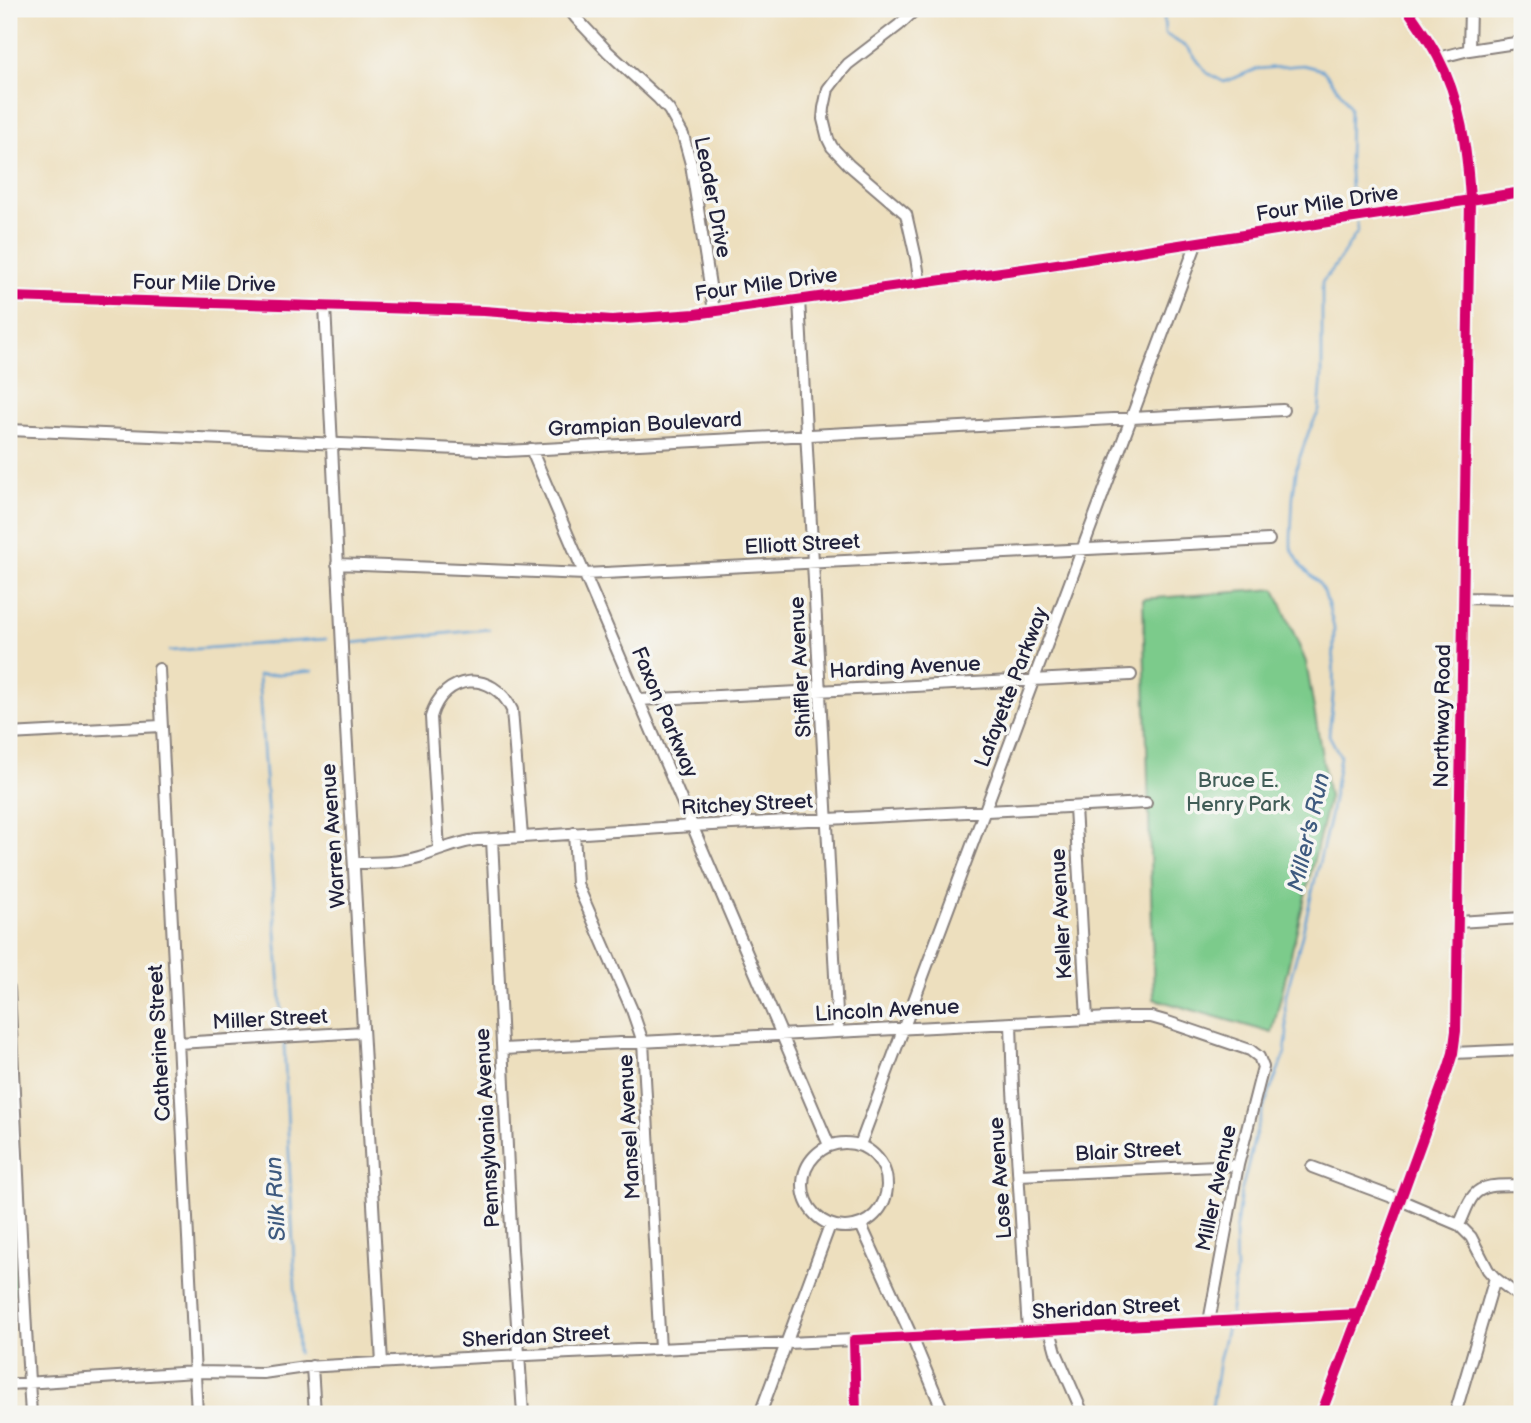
<svg xmlns="http://www.w3.org/2000/svg" width="1531" height="1423" font-family="'Balsamiq Sans',sans-serif">
<style>
.green{fill:#7bcb8b;stroke:#4e7663;stroke-width:2}
.lines{fill:none;stroke-linecap:round;stroke-linejoin:round}
.stream{stroke:#619fd2;stroke-width:2.5}
.minor-casing{stroke:#88807c;stroke-width:14}
.minor{stroke:#fff;stroke-width:10}
.cycleway-casing{stroke:#f6f6f2;stroke-width:15}
.cycleway{stroke:#d6006c;stroke-width:10}
.labels{text-anchor:middle;stroke-width:7;stroke-linejoin:round;paint-order:stroke}
.street-label{font-size:21px;fill:#22223b;stroke:#f6f6f2}
.park-label{font-size:21px;fill:#415d57;stroke:#f6f6f2}
.water-label{font-size:23px;font-style:italic;fill:#3e5a7f;stroke:#f6f6f2}
</style>
<rect width="100%" height="100%" fill="#f6f6f2"/>
<filter id="ink" filterUnits="userSpaceOnUse"><feTurbulence type="fractalNoise" baseFrequency=".0143" numOctaves="2"/><feDisplacementMap in="SourceGraphic" scale="14" xChannelSelector="R" yChannelSelector="G"/><feConvolveMatrix kernelMatrix="1 2 1 2 8 2 1 2 1" color-interpolation-filters="sRGB"/></filter>
<filter id="wash" filterUnits="userSpaceOnUse"><feTurbulence type="fractalNoise" baseFrequency=".00686" numOctaves="4" result="noise"/><feDisplacementMap in="SourceGraphic" scale="28" xChannelSelector="R" yChannelSelector="G"/><feGaussianBlur stdDeviation="1.57" result="paint"/><feColorMatrix in="noise" values="0 0 0 0 0 0 0 0 0 0 0 0 0 0 0 0 0 1.4 0 .05"/><feComposite in="paint" operator="in"/></filter>
<g filter="url(#wash)">
<rect width="100%" height="100%" fill="#eddfbe"/>
<path class="green" d="M1275,589L1306,662L1329,797L1272,1033L1154,999L1143,599Z
M17,1182L23,1293L9,1294V1183Z"/>
<g class="lines">
<path class="stream" d="M1167,9L1164,19L1165,34L1188,48L1207,73L1224,82L1257,69L1303,65L1323,70L1345,98L1350,108L1349,160L1352,200L1355,216
M352,643L489,629
M169,651L326,639
M283,1032L258,676L313,671
M284,1043L298,1353
M1230,1316L1236,1271L1235,1233L1241,1193L1255,1136L1266,1101L1285,1053L1287,1034L1285,1008L1286,995L1301,939L1330,817L1340,756L1329,735L1333,696L1334,628L1329,608L1324,591L1318,582L1302,567L1291,548V537L1293,496L1297,465L1309,431L1319,411L1322,375V282C1337,267 1346,248 1358,231L1357,222
M1211,1414L1219,1361L1228,1323"/>
</g>
</g>
<g filter="url(#ink)">
<g class="lines">
<defs>
<path id="minor" d="M569,9L576,18L608,52L658,98L669,110L683,135L691,164L714,311
M916,9L899,25L848,64L841,72L828,89L824,108L823,119L828,139L832,147L849,165L906,214L916,258L920,283
M1470,9L1469,50L1522,42
M1438,58L1469,50
M9,297L484,311L612,320L695,314L1037,267L1522,192
M799,299L838,1032
M325,306L346,728L382,1363
M9,430L506,451L1283,410
M531,449L829,1145
M337,564L585,574L1269,540
M1463,598L1522,599
M159,669L197,1414
M639,700L1131,675
M9,734L161,726
M1075,807L1087,1019
M574,833L577,884L632,1010L643,1042L660,1349
M492,839L512,1249L523,1414
M439,850L431,717C443,673 493,669 512,710L522,837
M354,863C375,863 399,863 419,857C439,851 457,842 477,840L692,826L1146,803
M1458,922L1522,918
M9,988C16,1130 22,1272 31,1414
M1011,1023L1013,1090L1028,1331
M178,1043L363,1032
M503,1049L1128,1017H1151L1165,1021L1250,1050L1259,1057L1263,1067L1238,1165L1209,1322
M1453,1053L1522,1050
M803 1185a42 42 0 1 1 84 0a42 42 0 1 1-84 0Z
M860,1145L1197,242
M1312,1167L1400,1200L1459,1225L1471,1237L1488,1270L1495,1278L1522,1299
M1019,1175L1238,1165
M861,1225L912,1337L944,1414
M1459,1225C1464,1216 1467,1203 1474,1195C1485,1182 1507,1186 1522,1185
M1050,1330L1056,1352L1083,1414
M854,1340L856,1414
M312,1366L315,1414
M9,1384L195,1372L263,1373L305,1367L482,1357L854,1340L1359,1314
M760,1414L830,1225
M1321,1414L1359,1314L1448,1069L1453,1053L1456,1031L1470,199C1467,149 1461,100 1437,55C1428,39 1418,24 1407,9
M1455,1414L1495,1278"/>
</defs>
<use href="#minor" class="minor-casing"/>
<use href="#minor" class="minor"/>
<defs>
<path id="cycleway" d="M9,297L484,311L612,320L695,314L1037,267L1522,192
M856,1414L854,1340L1359,1314
M1321,1414L1359,1314L1448,1069L1453,1053L1456,1031L1470,199C1467,149 1461,100 1437,55C1428,39 1418,24 1407,9"/>
</defs>
<use href="#cycleway" class="cycleway-casing"/>
<use href="#cycleway" class="cycleway"/>
</g>
</g>
<g class="labels">
<g class="street-label">
<text transform="translate(713 197) rotate(79)" y="7">Leader Drive</text>
<text transform="translate(1327 203) rotate(-9)" y="7">Four Mile Drive</text>
<text transform="translate(204 283) rotate(1)" y="7">Four Mile Drive</text>
<text transform="translate(766 284) rotate(-8)" y="7">Four Mile Drive</text>
<text transform="translate(645 424) rotate(-3)" y="7">Grampian Boulevard</text>
<text transform="translate(802 544) rotate(-3)" y="7">Elliott Street</text>
<text transform="translate(800 667) rotate(-93)" y="7">Shiffler Avenue</text>
<text transform="translate(905 667) rotate(-3)" y="7">Harding Avenue</text>
<text transform="translate(1011 687) rotate(-69)" y="7">Lafayette Parkway</text>
<text transform="translate(665 712) rotate(67)" y="7">Faxon Parkway</text>
<text transform="translate(1442 716) rotate(-89)" y="7">Northway Road</text>
<text transform="translate(747 804) rotate(-3)" y="7">Ritchey Street</text>
<text transform="translate(333 836) rotate(-94)" y="7">Warren Avenue</text>
<text transform="translate(1061 914) rotate(-93)" y="7">Keller Avenue</text>
<text transform="translate(887 1010) rotate(-3)" y="7">Lincoln Avenue</text>
<text transform="translate(270 1019) rotate(-3)" y="7">Miller Street</text>
<text transform="translate(159 1043) rotate(-93)" y="7">Catherine Street</text>
<text transform="translate(629 1127) rotate(-93)" y="7">Mansel Avenue</text>
<text transform="translate(487 1128) rotate(-93)" y="7">Pennsylvania Avenue</text>
<text transform="translate(1128 1151) rotate(-3)" y="7">Blair Street</text>
<text transform="translate(1000 1178) rotate(-94)" y="7">Lose Avenue</text>
<text transform="translate(1216 1188) rotate(-78)" y="7">Miller Avenue</text>
<text transform="translate(1106 1308) rotate(-3)" y="7">Sheridan Street</text>
<text transform="translate(536 1336) rotate(-3)" y="7">Sheridan Street</text>
</g>
<g class="park-label">
<text x="1238" y="787">Bruce E.<tspan x="1238" dy="24">Henry Park</tspan></text>
</g>
<g class="water-label">
<text transform="translate(1308 832) rotate(-77)" y="8">Miller's Run</text>
<text transform="translate(275 1199) rotate(-93)" y="8">Silk Run</text>
</g>
</g>
<rect width="1531" height="1423" fill="none" stroke="#f6f6f2" stroke-width="35"/>
</svg>
